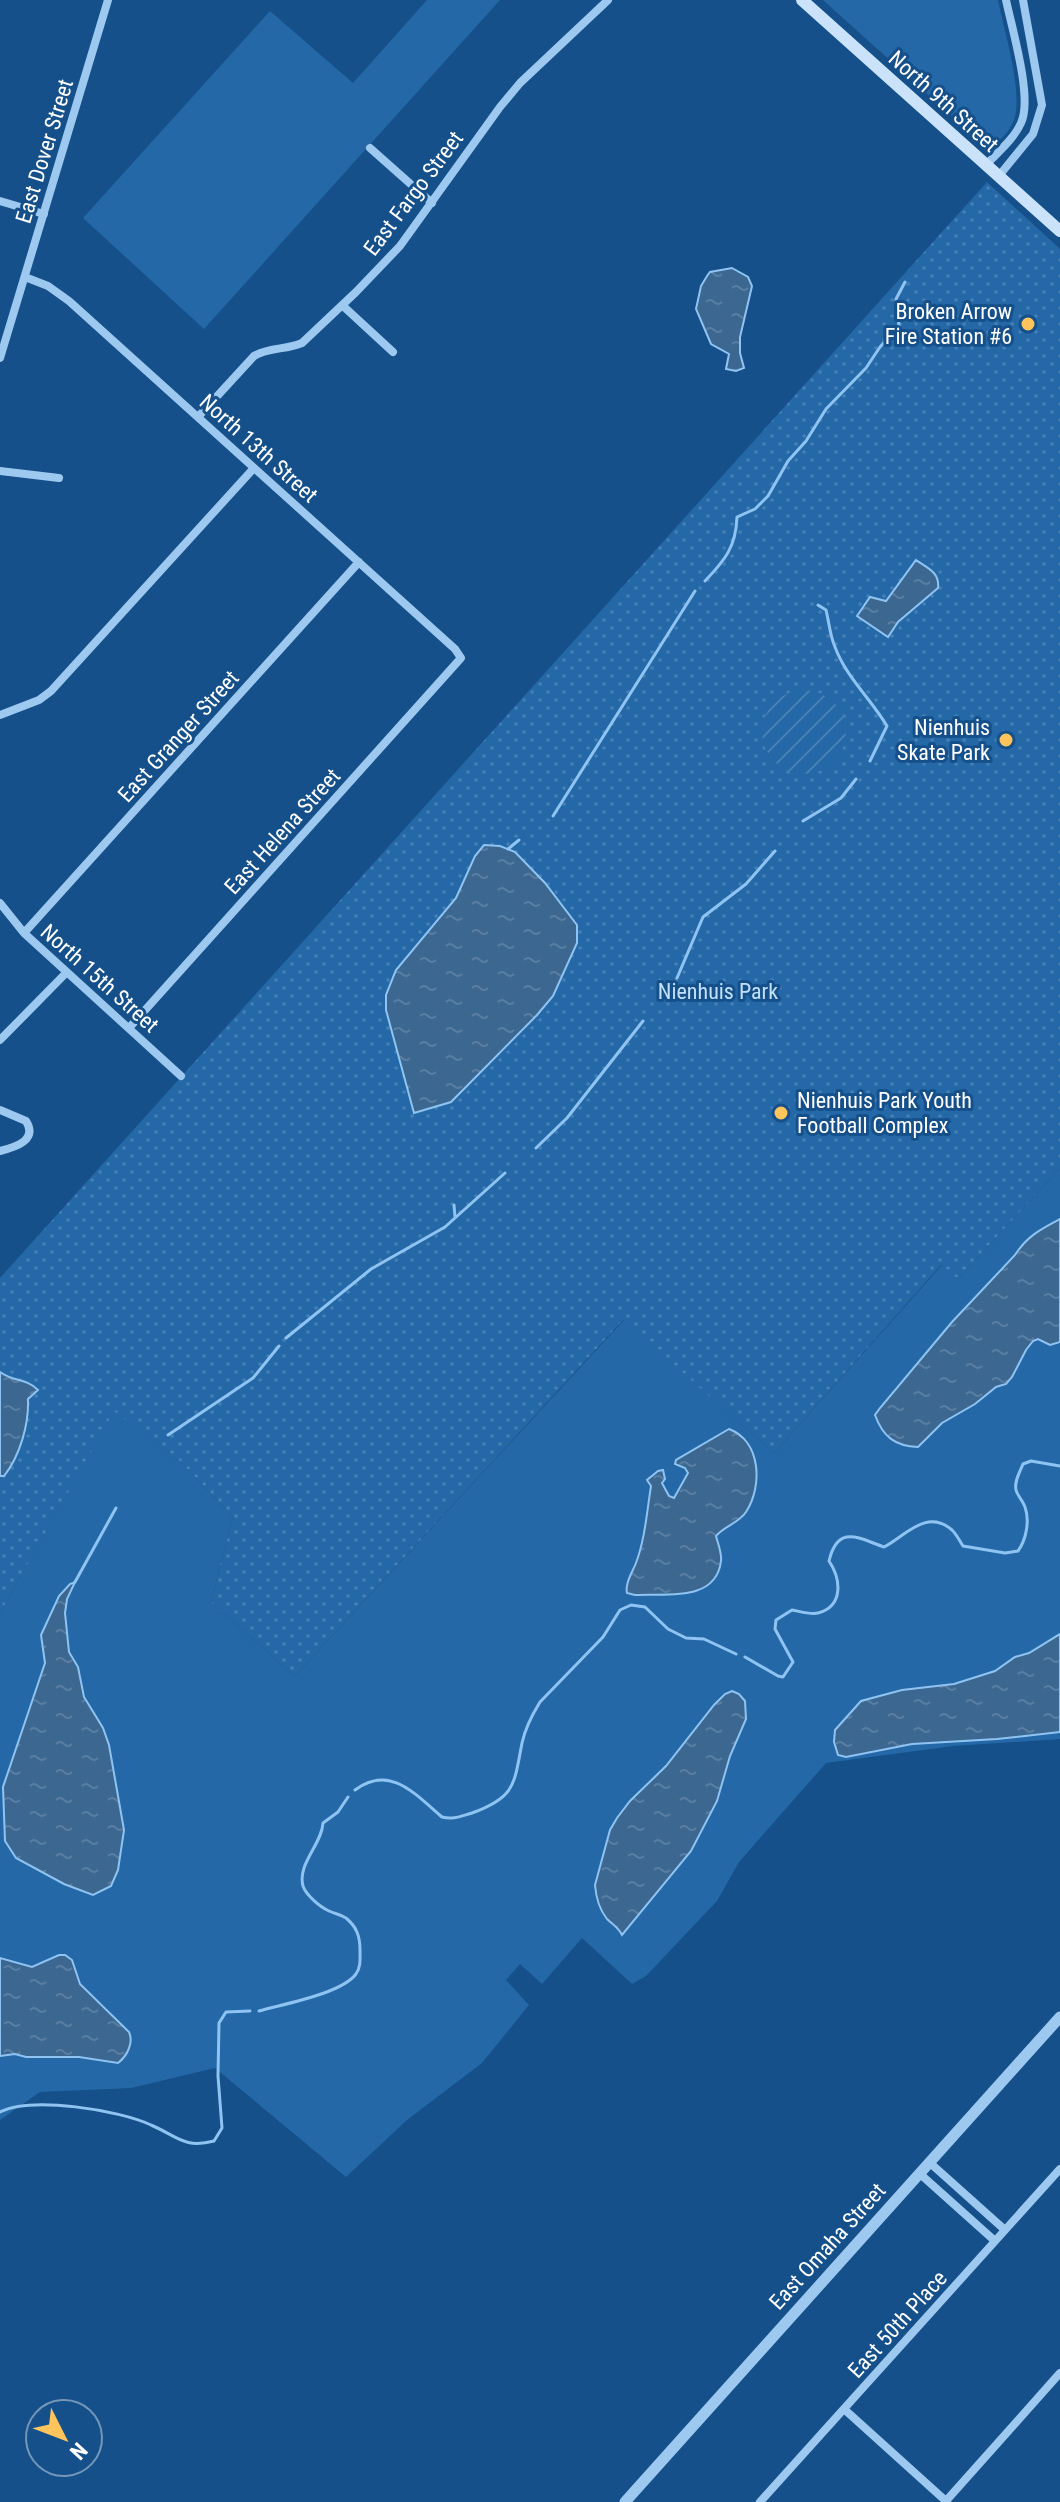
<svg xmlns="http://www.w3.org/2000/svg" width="1060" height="2502" font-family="'Roboto Condensed',sans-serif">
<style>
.grass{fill:#2468a7}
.park{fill:url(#park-dots)}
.garden{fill:url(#garden-furrows)}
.water{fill:url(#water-ripples);stroke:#8fc4f2;stroke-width:2}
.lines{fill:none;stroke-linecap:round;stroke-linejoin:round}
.stream{stroke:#8fc4f2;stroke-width:3}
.minor{stroke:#9dc8ef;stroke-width:8}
.tertiary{stroke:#9dc8ef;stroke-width:11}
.secondary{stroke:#cae3fa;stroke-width:12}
.poi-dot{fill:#ffc45b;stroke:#15508a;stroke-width:3}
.labels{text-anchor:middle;stroke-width:6;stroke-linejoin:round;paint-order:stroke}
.street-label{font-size:22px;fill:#fff;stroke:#15508a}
.poi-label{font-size:22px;fill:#fff;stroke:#15508a;text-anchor:end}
.park-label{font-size:22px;fill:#c3e0fb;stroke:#15508a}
</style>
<defs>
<pattern id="park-dots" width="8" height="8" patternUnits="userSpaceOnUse" patternTransform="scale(2)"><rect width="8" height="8" fill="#2468a7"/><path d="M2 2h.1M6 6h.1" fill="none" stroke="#457fb4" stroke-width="1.8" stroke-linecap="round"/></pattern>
<pattern id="garden-furrows" width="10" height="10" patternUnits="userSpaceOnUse" patternTransform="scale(2)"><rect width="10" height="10" fill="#2468a7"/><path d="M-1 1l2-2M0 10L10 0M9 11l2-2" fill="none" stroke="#457fb4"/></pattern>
<pattern id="water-ripples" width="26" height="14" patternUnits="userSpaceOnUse" patternTransform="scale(2)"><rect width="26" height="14" fill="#3c6791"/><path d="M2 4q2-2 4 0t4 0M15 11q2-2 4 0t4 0" fill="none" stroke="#597ea2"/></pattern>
</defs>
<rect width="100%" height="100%" fill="#15508a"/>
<path class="grass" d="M427,0H500L204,329L83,218L270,11L353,83Z
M823,0H998C1004,31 1022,87 1015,117C1012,128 1002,140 992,146L984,145Z
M1060,1168V1739L953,1746L826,1763L739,1862L717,1901L646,1976L632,1984L582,1938L542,1984L520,1964L506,1980L529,2005L482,2063L407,2120L346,2177L215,2068L131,2088L40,2092L0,2120V1613L114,1410L180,1461L233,1517L211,1602L295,1676L624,1320L774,1453L942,1265L958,1279Z"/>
<path class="park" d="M987,182L1060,249V1168L958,1279L941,1265L774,1453L623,1320L295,1676L211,1602L233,1517L180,1461L114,1411L0,1613V1278Z"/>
<path class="garden" d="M762 732a42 42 0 1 1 84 0a42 42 0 1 1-84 0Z"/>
<path class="water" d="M732,268L748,277L752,286L740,337V353L744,368L736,371L726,369L729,354L711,344L696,309L701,286L707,276L710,272Z
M916,560C927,568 940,572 938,588L898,622L888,637L857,616L870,597L886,601Z
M484,845L500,846L515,852L545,883L577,925V943L553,996L537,1015L451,1102L414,1113L386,1010V995L396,970L456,898L475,856Z
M1060,1219V1342L1050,1345L1038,1339L1033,1341L1026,1350L1012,1377L1006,1384L996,1387L975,1404L942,1423L918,1447C895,1446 883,1437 875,1415L880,1408L952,1322L1015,1255C1027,1236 1041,1229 1060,1219Z
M0,1372C14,1382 26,1378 38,1390L28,1399C29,1424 20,1456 4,1476H0Z
M729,1429C761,1441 763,1486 746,1512C739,1523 724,1526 716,1536C718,1544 722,1553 721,1561C716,1603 664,1593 635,1595L627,1593C625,1583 632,1573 636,1563C645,1539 647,1511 651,1486L647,1480L658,1471L663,1470L665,1479L662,1483L669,1496L674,1498L688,1473L685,1468L675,1464L676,1460Z
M75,1582L67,1599L65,1613L69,1652L78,1667L84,1697L103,1728L109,1745L124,1830L118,1870L111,1886L93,1895L64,1884L16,1858L5,1841L3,1787L45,1663L41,1635L59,1596L70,1584Z
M1060,1634V1732L997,1739L912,1744L846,1757L838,1755L834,1742L835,1730L861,1701L902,1690L954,1684L995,1671L1015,1657L1029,1653Z
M732,1691L739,1694L745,1701L746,1719L730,1756L717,1801L691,1851L622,1935C618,1927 613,1925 607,1919C599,1909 596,1898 595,1885L610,1830L617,1818L630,1801L666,1766L714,1705L725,1694Z
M59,1955H65L72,1960L80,1984L129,2032C134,2043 127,2056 118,2063L79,2057H26L15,2054L0,2056V1958L32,1967Z"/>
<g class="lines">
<path class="stream" d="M705,581C725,560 736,547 737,517L755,509L768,496L788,461L806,441L826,409L866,368L880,347L899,326L896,299L905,282
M818,605L826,610C829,622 830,636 835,647C846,677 871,699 887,726L870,761
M553,816L695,591
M803,821L841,798L856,779
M508,849L519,840
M677,978L703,917L746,884L775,851
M536,1148L567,1118L643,1021
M454,1205L455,1217
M286,1338L371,1269L445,1227L505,1173
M168,1435L253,1378L279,1346
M75,1582L116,1508
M745,1657L778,1676L783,1677L793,1662L775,1629L776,1620L792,1610C799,1611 810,1615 818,1613C844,1606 841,1579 829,1561C838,1523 860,1539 884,1547C905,1536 927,1508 952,1530C957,1535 959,1540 963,1546L1005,1553L1018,1551C1026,1540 1030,1521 1025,1507C1023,1501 1017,1495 1016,1490C1014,1481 1020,1472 1023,1464L1031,1461L1060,1466
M355,1790C390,1764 415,1794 442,1817C453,1820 461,1816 472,1813C516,1797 514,1784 522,1743C525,1729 532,1715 540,1702L603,1637L620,1610L631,1605L645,1607L668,1629L686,1638L704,1639L736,1654
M259,2011C283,2004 341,1994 356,1974C361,1967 360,1959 360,1950C360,1937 357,1927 346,1918C340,1914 335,1914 329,1911C320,1907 306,1895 303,1886C297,1864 322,1844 323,1823L338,1812L348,1797
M0,2112C32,2096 119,2110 151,2125C177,2136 184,2149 214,2141L222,2128L218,2076L219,2023L226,2012L250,2011"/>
<path class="minor" d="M370,148L432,203
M985,166C998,152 1014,139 1021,123C1033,98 1012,29 1006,0
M998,177L1033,134L1042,105L1023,0
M0,201L44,214
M25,277L48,286L69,301L455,649L461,658L129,1028
M342,305L393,352
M0,358L108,0
M198,417L254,356C269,347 286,350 302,343L356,292L400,246L500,107L520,83L608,0
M0,471L59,478
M0,715L39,700L51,691L254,468
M0,903L24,933L181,1076
M24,933L359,562
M0,1040L67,972
M0,1110L26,1121C38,1140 16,1147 0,1151
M929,2162L1005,2230
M919,2173L995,2241
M844,2409L947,2502
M946,2501L1060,2373
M760,2502L1060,2169"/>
<path class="tertiary" d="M625,2502L1060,2017"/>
<path class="secondary" d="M802,0L1060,231"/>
</g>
<g class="poi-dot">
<circle cx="1028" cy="324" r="8"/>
<circle cx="1006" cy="740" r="8"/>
<circle cx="781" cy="1113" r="8"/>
</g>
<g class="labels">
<g class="street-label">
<text transform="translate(944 101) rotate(42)" y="8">North 9th Street</text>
<text transform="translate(44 151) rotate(-73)" y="8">East Dover Street</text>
<text transform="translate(413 193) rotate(-53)" y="8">East Fargo Street</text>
<text transform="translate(259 448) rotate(42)" y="8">North 13th Street</text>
<text transform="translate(178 736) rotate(-48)" y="8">East Granger Street</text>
<text transform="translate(282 831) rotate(-48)" y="8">East Helena Street</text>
<text transform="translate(100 978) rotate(42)" y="8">North 15th Street</text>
<text transform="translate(827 2246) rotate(-48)" y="8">East Omaha Street</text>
<text transform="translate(897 2324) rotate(-48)" y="8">East 50th Place</text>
</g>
<g class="poi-label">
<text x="1012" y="319">Broken Arrow<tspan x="1012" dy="25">Fire Station #6</tspan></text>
<text x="990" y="735">Nienhuis<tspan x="990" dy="25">Skate Park</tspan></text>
<text x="797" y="1108" text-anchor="start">Nienhuis Park Youth<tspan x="797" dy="25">Football Complex</tspan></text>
</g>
<g class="park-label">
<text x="718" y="999">Nienhuis Park</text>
</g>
</g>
<g transform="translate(64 2438) rotate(132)"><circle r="38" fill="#15508a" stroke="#7396b9" stroke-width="2"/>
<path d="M0-6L14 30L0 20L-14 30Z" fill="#ffc45b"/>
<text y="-12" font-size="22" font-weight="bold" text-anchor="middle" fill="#ffffff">N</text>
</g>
</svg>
